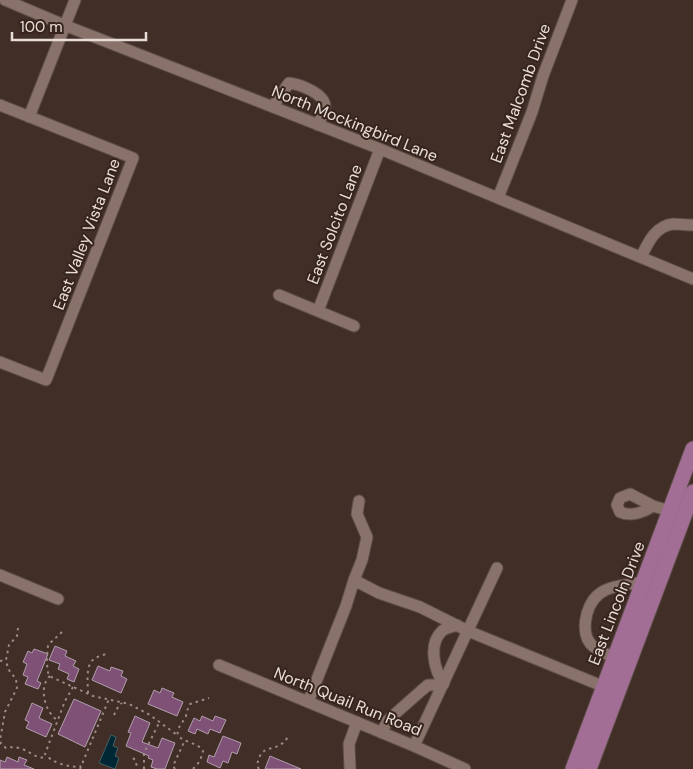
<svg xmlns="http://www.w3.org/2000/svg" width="693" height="769" font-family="'DM Sans',sans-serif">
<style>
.water{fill:#002834;stroke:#465e65}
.building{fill:#7f5177;stroke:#b19fad}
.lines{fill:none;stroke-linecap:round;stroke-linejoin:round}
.minor-casing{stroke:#5d4d47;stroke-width:13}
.major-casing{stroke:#5d4d47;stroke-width:17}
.path{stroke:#9a8b85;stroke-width:2;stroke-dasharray:2.5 4;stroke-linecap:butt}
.minor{stroke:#88726a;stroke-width:11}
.major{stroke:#a26e95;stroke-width:15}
.labels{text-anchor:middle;stroke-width:4;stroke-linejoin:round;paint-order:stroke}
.street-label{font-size:16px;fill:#e9ddd8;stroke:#36241d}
</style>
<rect width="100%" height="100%" fill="#402e27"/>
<path class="water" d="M111,735L116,737L113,746L118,748L115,756L119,758L115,769L99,763Z"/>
<path class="building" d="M55,646L67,651L65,656L76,661L73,666L79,669L74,682L67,679L69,674L58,669L60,664L49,660Z
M34,649L48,654L37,681L41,683L38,689L25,684L28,677L23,675L27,664L23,662L28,651L32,653Z
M98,666L110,671L111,667L123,671L121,676L127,679L121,693L92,680Z
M162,688L174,693L172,697L183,702L177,716L148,704L154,690L160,693Z
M74,699L101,711L85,747L58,734Z
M32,703L43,708L39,718L52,724L46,737L26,728L29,722L25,720Z
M135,716L150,723L142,742L158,748L162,738L175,743L165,769H157L151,767L153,760L148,758L149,756L126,746L131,733L128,732Z
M202,716L213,721L215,716L226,720L220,733L210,729L208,734L197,729L195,734L188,731L194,718L200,721Z
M223,736L241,743L237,754L232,752L228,763L223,761L220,768L207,762L209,755L214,757Z
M270,756L301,769H265Z
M7,757L18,762L19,757L27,760L24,765L34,769H0V760L5,762Z"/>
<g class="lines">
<defs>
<path id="minor" d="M5,0L64,25L380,149L693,279
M0,105L133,158L46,380L0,362
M273,107L277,100L289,83C299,84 324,93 325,106C325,111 320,119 318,125
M29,117L75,0
M498,198L532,112L543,76L572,0
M641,257C648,243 655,226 673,224C679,224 686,225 693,225
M279,295L354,326
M318,311L380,149
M359,501L357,514L367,537L362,560L354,580L379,593L420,607L468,631L612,690
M653,506L630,494L620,498L617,505L620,512C631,517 644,512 653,506L670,511
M0,575L58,599
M615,658C608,654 600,652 594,647C579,636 585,606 598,595C609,585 629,585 643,582
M219,665L414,746L465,769
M444,683C434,671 428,644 442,631C445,628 453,627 457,625
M308,702L346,606L354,580
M382,733L387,721L422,690L428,685H443
M414,746L497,568
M350,769L349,744L357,722"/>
<path id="major" d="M573,769L693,449
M589,769L693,492"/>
</defs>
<use href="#minor" class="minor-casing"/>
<use href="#major" class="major-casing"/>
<path class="path" d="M18,628L17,636L9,645L6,660L8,669L16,679L17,688L5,712L0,740L1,744L6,748C10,747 14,747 19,748C29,750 36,760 46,757
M62,632L48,645C47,655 46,666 49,676L93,696L129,704L150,715L177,735
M0,661L6,660
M50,676C38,687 45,712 57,720
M73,687L65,701L45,754C51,762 71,769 81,766
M88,693C88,684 85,665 94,659C98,656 104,655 109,653
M114,715L119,705L122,703
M133,758L136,761L137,769
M80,769L109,699
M144,769V753L159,723
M175,769L173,766L185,740
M193,769L200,761L203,751C198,741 174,742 178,730C180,724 184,721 186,716C187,711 188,708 190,704L209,698
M259,769L257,766C261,740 275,756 288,737"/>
<use href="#minor" class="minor"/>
<use href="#major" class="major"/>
</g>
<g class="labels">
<g class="street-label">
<text transform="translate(520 93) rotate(-70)" y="6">East Malcomb Drive</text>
<text transform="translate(355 123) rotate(22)" y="6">North Mockingbird Lane</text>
<text transform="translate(334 224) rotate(-69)" y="6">East Solcito Lane</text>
<text transform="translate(86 234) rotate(-69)" y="6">East Valley Vista Lane</text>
<text transform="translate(616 603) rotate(-69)" y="6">East Lincoln Drive</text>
<text transform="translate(348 701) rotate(22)" y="6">North Quail Run Road</text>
</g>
</g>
<path d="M12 32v8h134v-8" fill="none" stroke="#e9ddd8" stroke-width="2.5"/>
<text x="20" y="32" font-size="15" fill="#e9ddd8" stroke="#36241d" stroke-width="4" paint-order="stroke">100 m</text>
</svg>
